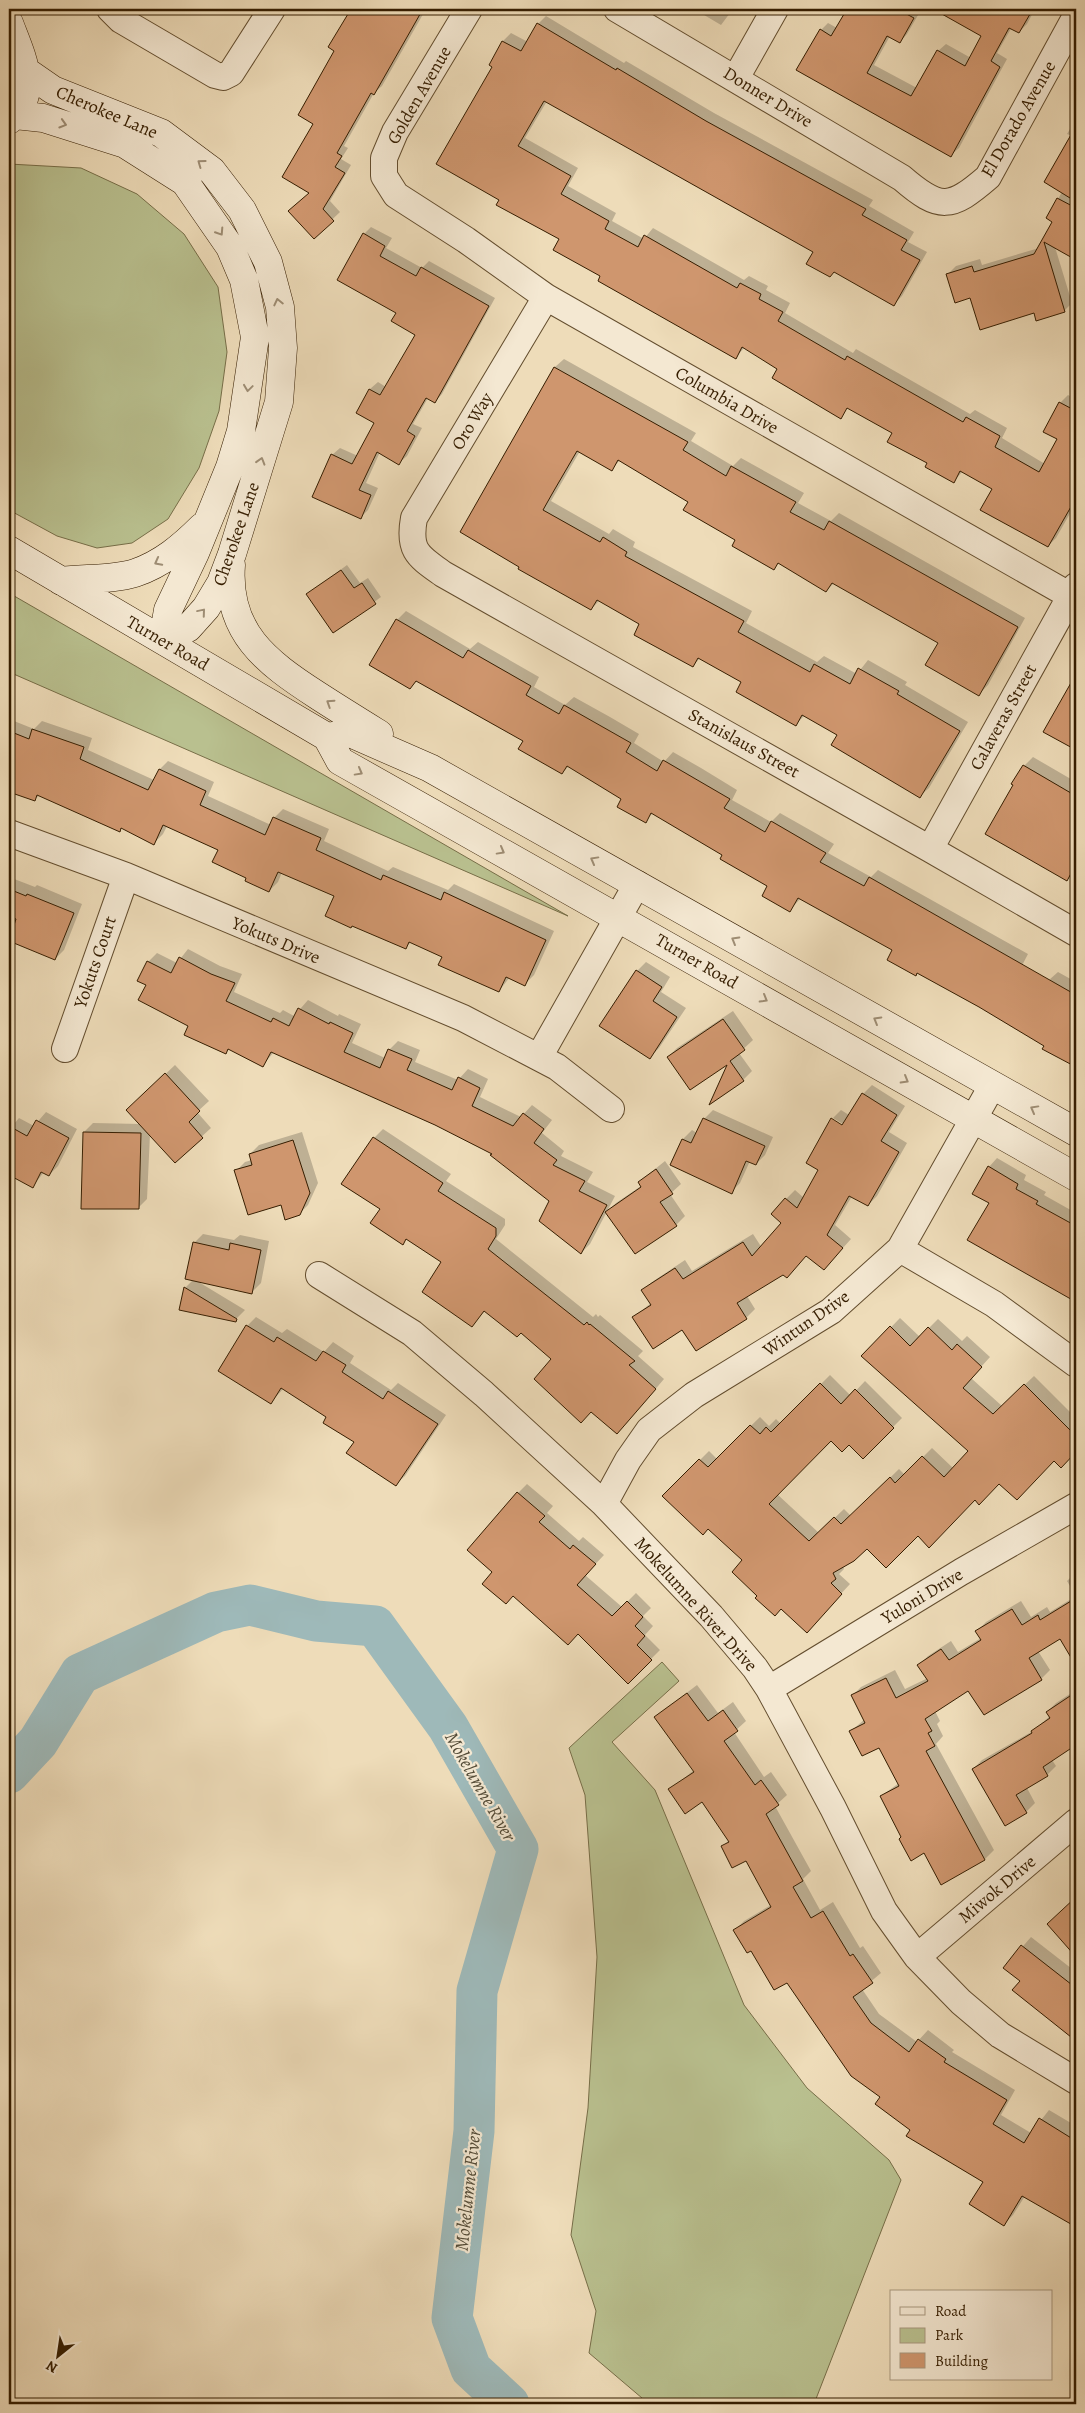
<svg xmlns="http://www.w3.org/2000/svg" width="1085" height="2413" font-family="Alegreya,serif">
<style>
.green{fill:#b9c08f;stroke:#776e48}
.shadow{fill:#0003}
.lines{fill:none;stroke-linecap:round;stroke-linejoin:round}
.river{stroke:#9eb9b9;stroke-width:41}
.building{fill:#cf966e;stroke:#351d00}
.minor-casing{stroke:#634d2e;stroke-width:28}
.secondary-casing{stroke:#351d00;stroke-width:29}
.minor{stroke:#f4e8d2;stroke-width:26}
.secondary{stroke:#f4e8d2;stroke-width:28}
.oneway{stroke:#9e8d74}
.labels{text-anchor:middle;stroke-width:4.5;stroke-linejoin:round;paint-order:stroke}
.street-label{font-size:18px;fill:#351d00;stroke:#f4e8d2}
.water-label{font-size:19px;font-style:italic;fill:#544c38;stroke:#f4e8d2}
</style>
<rect width="100%" height="100%" fill="#eedcb9"/>
<filter id="stains"><feTurbulence type="fractalNoise" baseFrequency=".004" numOctaves="4"/><feColorMatrix values="0 0 0 0 .2 0 0 0 0 .09 0 0 0 0 .02 0 0 0 .5 -.17"/></filter>
<radialGradient id="worn" r=".72"><stop offset=".6" stop-color="#630" stop-opacity="0"/><stop offset="1" stop-color="#630" stop-opacity=".3"/></radialGradient>
<path class="green" d="M9,164L81,168L137,194L184,234L218,287L227,352L219,411L199,468L168,519L132,543L97,548L57,536L9,510Z
M9,593L568,916L9,672Z
M662,1662L679,1681L612,1742L655,1790L744,2005L807,2088L889,2160L901,2180L814,2404H649L589,2353L596,2311L571,2235L588,2108L597,1957L585,1795L569,1748Z"/>
<path class="shadow" d="M350,9H426L382,86L374,93L344,146L348,148L341,159L351,165L330,201L340,212L314,237L310,192L315,123L336,50L352,10Z
M694,9H733L721,25Z
M848,9L921,10L907,34L900,42L890,36L874,65L917,88L938,51L946,44L971,58L983,35L955,20L961,9H1035L1027,24L1019,32L1012,27L997,53L1007,59L959,148L951,155L821,30L828,23L837,28Z
M546,16L624,63L626,61L714,113L873,200L869,206L914,232L908,242L927,252L902,296L894,304L835,271L830,276L814,252L547,101L525,138L578,168L568,186L616,213L612,221L644,239L653,228L744,280L749,276L768,286L766,290L790,303L785,313L853,353L856,349L970,414L975,410L1007,428L1002,438L1045,464L1059,439L1060,403L1068,395L1075,399L1076,397V503L1056,538L1048,546L994,488L963,471L954,481L929,463L894,432L849,407L840,417L779,368L745,347L736,357L602,276L561,239L500,200L494,66L491,64L503,41L511,33L528,42L538,24Z
M1076,119V259L1055,247L1072,303L1064,311L1035,312L971,297L948,274L956,266L980,259L982,265L1039,248L1054,221L1047,218L1062,192L1072,136L1067,134Z
M371,227L392,238L386,248L422,268L429,261L495,298L442,394L435,402L428,398L413,424L422,428L407,456L399,463L380,452L366,483L378,488L368,510L360,518L332,455L340,448L358,456L376,423L357,413L370,389L378,382L386,387L417,334L397,312L364,234Z
M564,359L696,433L691,441L733,466L741,458L804,493L798,503L831,521L839,513L1025,618L988,685L979,694L939,643L834,583L826,591L779,563L774,568L689,501L620,460L612,469L580,451L551,501L609,534L613,529L635,542L633,547L752,611L746,623L817,662L824,656L857,674L868,660L907,682L905,685L968,722L929,788L920,796L838,735L805,715L796,724L743,682L700,658L693,666L641,624L600,600L591,609L461,532L555,367Z
M347,565L360,583L368,578L381,597L334,631L308,594Z
M406,611L470,649L478,642L539,677L534,687L565,705L574,697L610,717L639,734L634,743L664,762L673,752L701,768L737,790L732,800L771,822L780,813L817,834L834,844L828,853L871,877L878,870L1028,954L1017,975L1049,980L1058,972L1076,982V1066L1044,1048L1045,1045L980,1006L918,972L915,975L894,950L801,898L789,911L769,886L723,855L653,813L645,821L623,798L569,766L562,773L524,740L418,680L410,688L397,620Z
M1076,676V749L1045,731Z
M9,719L34,729L42,721L92,738L88,750L154,780L160,769L168,761L214,782L208,796L271,825L274,818L283,809L329,829L324,841L388,871L393,867L448,890L454,884L554,931L534,975L525,984L510,977L499,991L443,956L411,942L406,947L335,895L282,872L278,882L269,891L248,877L219,850L167,826L163,834L154,843L122,827L119,831L40,795L35,799L9,791Z
M1033,757L1076,782V869L1067,880L1024,766Z
M9,877L35,887L37,885L82,904L64,950L55,959L9,940Z
M188,949L220,966L242,974L234,992L280,1013L283,1010L294,1016L308,1000L338,1016L339,1014L361,1024L352,1043L385,1058L389,1050L398,1041L420,1050L415,1062L458,1080L468,1069L488,1079L480,1097L521,1117L532,1105L552,1120L542,1133L564,1151L561,1156L593,1172L587,1182L615,1196L590,1244L581,1253L551,1200L494,1153L436,1124L274,1052L263,1065L230,1049L226,1052L190,1026L147,985L139,980L148,962L157,953L177,963Z
M646,962L670,977L661,992L686,1008L659,1048L650,1057L637,971Z
M9,1005L14,1006L9,1028Z
M733,1011L753,1040L739,1053L752,1071L743,1080L730,1061L668,1057L677,1048Z
M9,1063L12,1078L9,1082Z
M175,1065L209,1101L197,1112L211,1128L175,1161L150,1134L147,1199L138,1208L84,1132L93,1123L141,1124L137,1101Z
M872,1085L905,1106L889,1132L907,1143L877,1196L868,1205L852,1196L835,1225L851,1239L832,1260L807,1255L783,1274L747,1296L755,1309L746,1318L683,1328L634,1317L651,1303L643,1290L652,1282L685,1260L692,1271L753,1234L762,1248L783,1223L786,1199L795,1190L804,1198L820,1169L832,1119L846,1129L848,1127L833,1118L841,1110L849,1115L863,1094Z
M713,1110L773,1137L765,1155L756,1164L750,1161L740,1183L731,1192L683,1139L692,1130L697,1133L704,1119Z
M46,1112L77,1129L58,1166L49,1175L44,1172L33,1186L9,1173V1130L19,1118L34,1126Z
M383,1129L451,1174L446,1181L505,1219V1225L496,1239L593,1317L596,1314L598,1317L600,1315L643,1351L638,1356L664,1379L626,1424L592,1411L553,1358L521,1332L485,1311L472,1325L443,1262L407,1239L402,1243L381,1209L374,1138Z
M302,1132L318,1183L308,1205L299,1214L236,1171L245,1162L252,1160L250,1154L259,1145Z
M997,1158L1026,1175L1024,1180L1046,1192L1044,1195L1076,1213V1309L1073,1307L1076,1301L969,1239L990,1203L989,1167Z
M665,1161L681,1184L670,1194L685,1216L676,1225L607,1212L616,1203L641,1186L639,1182Z
M203,1234L234,1240L240,1235L269,1241L261,1283L252,1292L197,1281L245,1310L235,1320L185,1288L193,1280L194,1243Z
M256,1317L282,1333L287,1329L324,1352L333,1342L354,1356L350,1363L391,1390L398,1383L446,1415L405,1476L396,1484L328,1416L284,1388L271,1402L247,1326Z
M900,1318L920,1337L938,1319L962,1341L967,1336L990,1357L971,1378L1002,1406L1034,1376L1076,1418V1451L1061,1466L1054,1459L999,1482L918,1535L867,1547L843,1566L844,1569L839,1574L850,1584L815,1622L759,1596L744,1560L708,1528L664,1496L709,1451L717,1459L760,1417L769,1426L776,1419L781,1424L830,1375L851,1396L865,1381L902,1418L863,1457L849,1443L831,1439L777,1494L819,1533L844,1509L851,1516L899,1469L905,1475L932,1448L953,1468L970,1451L863,1356Z
M527,1484L553,1506L547,1513L579,1541L583,1537L604,1555L585,1575L622,1607L636,1593L651,1608L643,1616L653,1626L645,1635L660,1650L628,1682L579,1633L494,1572L518,1493Z
M1076,1572V1648L1069,1652L1060,1638L1038,1651L1050,1670L1041,1679L968,1689L935,1711L940,1721L937,1724L943,1736L936,1744L994,1850L985,1859L941,1883L924,1852L902,1837L881,1796L899,1783L879,1746L851,1731L865,1719L852,1696L861,1687L895,1670L905,1689L928,1678L919,1665L928,1656L951,1641L958,1652L981,1638L977,1631L986,1622L1021,1601L1031,1617L1047,1607L1050,1612L1076,1596L1067,1581Z
M697,1685L718,1713L733,1702L746,1721L734,1732L764,1777L771,1772L787,1795L775,1806L811,1871L803,1879L820,1910L833,1902L860,1948L863,1946L881,1973L862,1989L879,2014L917,2042L928,2030L954,2050L952,2052L1015,2090L1001,2115L1031,2133L1049,2110L1076,2126L1074,2129L1076,2131V2226L1025,2196L1013,2215L1004,2224L985,2181L911,2130L787,1981L752,1949L735,1930L744,1921L771,1905L747,1859L722,1847L729,1840L702,1801L670,1790L694,1770L655,1717Z
M1076,1690V1744L1052,1760L1056,1766L1047,1775L1027,1788L1035,1803L1026,1812L973,1769L982,1760L1033,1731L1050,1716L1047,1712L1056,1703Z
M1076,1898V1955L1048,1924Z
M1031,1937L1076,1972V2028L1070,2034L1021,1981L1004,1968Z"/>
<g class="lines">
<path class="river" d="M9,1773L38,1742L80,1674L216,1612L250,1605L316,1621L375,1626L448,1727L518,1849L477,1991L474,2131L452,2318L471,2369L509,2404"/>
</g>
<path class="building" d="M351,9H423L374,95L371,93L337,153L342,156L335,167L345,173L323,209L334,221L314,239L288,211L309,193L282,177L313,124L298,115L334,51L328,47Z
M847,9H897L914,18L900,43L887,36L867,73L911,96L937,50L965,66L981,36L933,9H1033L1019,33L1009,28L991,61L1000,67L951,157L796,70L820,29L831,36Z
M537,23L616,70L617,68L706,121L866,209L862,215L907,240L901,250L920,260L894,306L834,272L830,277L806,264L813,252L544,101L518,146L571,176L561,194L609,221L605,229L638,247L644,235L737,288L740,283L761,294L759,299L783,312L778,321L845,360L847,356L963,422L966,417L1000,436L995,447L1039,472L1057,439L1043,432L1059,402L1074,410L1076,405V498L1048,547L980,510L992,489L960,471L954,483L925,467L927,463L887,442L892,433L847,408L841,419L772,378L777,369L742,347L736,359L598,281L600,276L553,250L559,239L496,205L499,200L436,164L492,67L489,65L502,41L521,51Z
M1076,126V188L1070,198L1044,182Z
M1057,198L1076,208V260L1044,242L1065,312L1036,321L1034,313L980,330L970,298L955,303L946,274L972,266L974,272L1034,254L1052,222L1046,218Z
M363,233L385,246L380,256L416,276L421,267L489,306L435,403L426,398L407,431L415,436L399,465L377,452L359,490L371,495L361,519L312,497L331,454L352,464L374,423L356,413L369,389L380,395L415,335L391,321L396,313L337,280Z
M554,367L688,442L683,450L726,476L731,466L796,502L790,512L824,530L829,521L1018,627L979,696L925,665L938,643L832,583L826,592L778,563L774,570L732,546L735,540L683,510L688,502L618,460L612,471L577,451L552,494L543,510L600,542L603,537L627,552L625,556L744,621L738,632L810,672L814,664L850,684L858,668L899,691L897,694L960,731L920,798L831,745L837,735L802,715L796,726L736,692L741,682L698,658L693,667L634,635L639,624L597,600L591,610L518,569L519,567L460,532Z
M341,570L354,588L362,583L376,604L333,633L306,594Z
M396,619L463,658L468,650L531,686L526,695L559,714L564,705L631,743L626,752L657,771L663,760L730,799L724,808L765,832L771,821L826,853L820,862L864,886L869,877L1076,995V1067L1042,1049L1044,1046L979,1007L917,973L916,976L887,960L892,950L798,898L790,912L762,896L767,886L720,859L722,855L651,813L646,823L617,807L621,799L567,766L562,774L518,749L523,741L416,681L410,689L369,665Z
M1076,674V750L1043,732Z
M32,729L84,747L80,759L148,790L159,769L206,791L200,805L265,835L273,817L321,838L316,850L381,880L383,875L441,900L444,892L546,940L525,986L506,977L499,992L438,965L442,957L409,942L406,949L352,926L351,928L325,916L334,896L278,872L269,892L245,881L246,878L212,862L218,850L163,825L154,845L121,828L120,832L37,795L35,801L9,792V731L29,739Z
M1023,765L1076,796V864L1067,881L985,834L1013,785L1011,784Z
M9,889L26,896L27,894L74,913L55,960L9,941L16,919L9,916Z
M179,957L211,974L235,983L226,1001L271,1022L273,1018L289,1026L298,1008L329,1024L330,1022L353,1033L344,1052L380,1068L388,1049L412,1059L407,1070L452,1090L458,1077L480,1088L472,1106L513,1126L523,1113L544,1129L534,1143L557,1160L553,1165L585,1181L579,1191L607,1205L581,1254L539,1221L549,1201L490,1155L492,1154L435,1125L271,1052L263,1067L228,1049L226,1054L184,1035L188,1026L138,1000L146,985L137,981L147,961L171,973Z
M636,970L662,987L653,1001L677,1017L650,1059L599,1026Z
M723,1019L745,1050L730,1061L744,1081L709,1105L727,1065L690,1090L667,1057Z
M165,1073L200,1111L189,1122L203,1138L175,1163L126,1110Z
M862,1093L897,1115L881,1141L899,1152L868,1206L849,1196L827,1235L843,1248L824,1270L806,1256L787,1278L783,1275L737,1303L747,1319L696,1351L682,1330L653,1349L632,1317L651,1305L641,1290L675,1268L683,1279L743,1242L752,1256L781,1223L771,1214L785,1198L797,1208L818,1170L806,1163L831,1118L842,1125Z
M703,1118L765,1146L756,1165L746,1161L732,1194L670,1165L682,1139L691,1143Z
M36,1120L69,1138L49,1176L41,1172L33,1188L9,1175V1126L27,1136Z
M83,1132L141,1133L139,1209H81Z
M373,1137L443,1183L438,1191L496,1228V1236L488,1249L584,1325L587,1322L589,1325L590,1324L635,1361L629,1365L656,1389L617,1434L591,1412L581,1423L534,1379L551,1359L521,1333L517,1337L484,1311L472,1327L422,1292L441,1262L406,1239L403,1245L370,1223L380,1209L341,1184Z
M293,1140L310,1193L300,1215L285,1220L281,1205L248,1215L234,1170L252,1165L249,1154Z
M988,1166L1018,1184L1016,1189L1038,1201L1036,1204L1076,1226V1302L967,1240L989,1203L972,1194Z
M656,1169L673,1194L660,1202L677,1226L635,1254L605,1212L641,1187L638,1182Z
M193,1242L229,1250L230,1243L261,1250L252,1294L185,1279Z
M184,1287L237,1319L236,1322L179,1310Z
M246,1325L274,1342L277,1337L316,1361L323,1351L346,1365L342,1372L383,1399L388,1391L438,1424L396,1486L346,1453L354,1442L323,1423L326,1417L281,1388L271,1404L218,1371Z
M890,1326L910,1346L928,1327L952,1350L957,1344L982,1367L963,1388L993,1414L1024,1384L1076,1436V1452L1061,1468L1054,1461L1017,1500L999,1484L979,1505L975,1500L929,1548L918,1536L886,1568L867,1549L854,1561L833,1573L836,1579L831,1583L842,1594L807,1633L781,1609L775,1616L755,1598L757,1596L732,1572L742,1560L708,1529L703,1535L662,1496L699,1459L708,1467L750,1425L760,1434L766,1427L771,1432L820,1383L841,1404L855,1389L894,1428L863,1459L849,1445L842,1452L831,1441L769,1504L809,1541L834,1517L841,1524L890,1477L895,1483L922,1456L944,1477L968,1451L861,1356Z
M517,1492L545,1516L539,1522L570,1549L573,1545L596,1564L577,1585L612,1616L627,1601L643,1617L635,1626L645,1636L637,1645L652,1660L628,1684L578,1634L568,1645L513,1596L506,1604L482,1584L492,1572L467,1550Z
M1076,1598V1666L1060,1639L1029,1658L1042,1680L984,1715L968,1691L925,1719L932,1731L928,1733L935,1746L926,1751L985,1860L941,1885L924,1853L911,1861L899,1839L901,1837L880,1796L899,1786L879,1748L862,1756L849,1731L865,1723L851,1695L886,1678L896,1698L928,1681L917,1665L941,1649L949,1660L981,1640L975,1631L1012,1609L1022,1625L1038,1615L1040,1620Z
M1076,1692V1745L1043,1767L1048,1776L1016,1795L1027,1813L1005,1826L972,1769L1032,1733L1031,1731L1050,1718L1046,1712Z
M687,1693L708,1721L723,1710L738,1731L724,1741L755,1785L761,1780L779,1805L766,1814L803,1881L793,1887L811,1918L823,1911L850,1956L853,1954L873,1983L853,1997L871,2023L909,2052L918,2039L946,2059L944,2062L1007,2100L993,2124L1024,2143L1039,2118L1076,2141V2227L1022,2196L1004,2226L969,2204L983,2182L906,2136L910,2130L875,2104L880,2097L851,2076L787,1983L774,1990L751,1951L747,1953L733,1930L771,1907L746,1861L732,1868L721,1846L729,1842L702,1802L685,1814L668,1789L694,1772L654,1717Z
M1076,1897V1957L1047,1924Z
M1021,1945L1076,1988V2041L1012,1990L1020,1981L1003,1968Z"/>
<g class="lines">
<defs>
<path id="minor" d="M110,9L121,20L215,75L223,77L231,73L272,9
M469,9L395,132L384,158V176L396,195L466,240L546,297L1076,599
M617,9L902,178C940,211 951,209 988,177L1076,16
M736,78L775,9
M546,297L414,518C408,551 418,556 443,574L930,849L1076,933
M9,833L126,876L463,1018L557,1067L611,1109
M930,849L1076,586
M65,1049L126,876
M539,1057L637,884
M900,1249L994,1304L1076,1364
M319,1275L412,1333L484,1394L604,1504L711,1616L755,1668L769,1689L833,1808L884,1911L917,1957L961,2002L1000,2035L1076,2081
M604,1504L628,1460L649,1430L694,1395L831,1311L900,1249L992,1086
M769,1689L961,1572L1076,1506
M917,1957L1076,1822"/>
<path id="secondary" d="M9,23C21,55 41,93 9,120
M27,72L53,90L161,133L212,171L242,210L268,262L280,307L283,348L279,402L232,554L221,583L206,608L188,628L163,639
M15,115L43,118L125,144L185,182L230,247L244,280L255,337L241,431L230,467L195,553L168,610L163,639
M9,550L327,737L340,761L1076,1177
M231,565C226,632 266,662 317,695C337,708 358,721 379,734
M61,581C84,578 113,580 135,573C162,564 183,546 202,527
M327,737L350,733L430,768L1076,1132"/>
</defs>
<use href="#minor" class="minor-casing"/>
<use href="#secondary" class="secondary-casing"/>
<use href="#minor" class="minor"/>
<use href="#secondary" class="secondary"/>
</g>
<defs><path id="oneway-chevron" d="M-2-3.5L2.5 0L-2 3.5" fill="none" stroke-width="1.6" stroke-linecap="round" stroke-linejoin="round" transform="scale(1.25)"/></defs>
<g class="oneway">
<use href="#oneway-chevron" transform="translate(63 124) rotate(17)"/>
<use href="#oneway-chevron" transform="translate(201 163) rotate(-144)"/>
<use href="#oneway-chevron" transform="translate(220 232) rotate(57)"/>
<use href="#oneway-chevron" transform="translate(278 302) rotate(-103)"/>
<use href="#oneway-chevron" transform="translate(248 388) rotate(98)"/>
<use href="#oneway-chevron" transform="translate(261 461) rotate(-73)"/>
<use href="#oneway-chevron" transform="translate(158 562) rotate(152)"/>
<use href="#oneway-chevron" transform="translate(202 612) rotate(-50)"/>
<use href="#oneway-chevron" transform="translate(330 703) rotate(-147)"/>
<use href="#oneway-chevron" transform="translate(359 772) rotate(29)"/>
<use href="#oneway-chevron" transform="translate(501 851) rotate(29)"/>
<use href="#oneway-chevron" transform="translate(594 860) rotate(-151)"/>
<use href="#oneway-chevron" transform="translate(735 940) rotate(-150)"/>
<use href="#oneway-chevron" transform="translate(764 999) rotate(30)"/>
<use href="#oneway-chevron" transform="translate(877 1020) rotate(-150)"/>
<use href="#oneway-chevron" transform="translate(905 1080) rotate(30)"/>
<use href="#oneway-chevron" transform="translate(1034 1109) rotate(-151)"/>
</g>
<g class="labels">
<g class="street-label">
<text transform="translate(419 95) rotate(-60)" y="6">Golden Avenue</text>
<text transform="translate(768 97) rotate(31)" y="6">Donner Drive</text>
<text transform="translate(107 112) rotate(23)" y="6">Cherokee Lane</text>
<text transform="translate(1018 119) rotate(-60)" y="6">El Dorado Avenue</text>
<text transform="translate(727 400) rotate(30)" y="6">Columbia Drive</text>
<text transform="translate(472 421) rotate(-59)" y="6">Oro Way</text>
<text transform="translate(236 534) rotate(-71)" y="6">Cherokee Lane</text>
<text transform="translate(168 643) rotate(30)" y="6">Turner Road</text>
<text transform="translate(1003 717) rotate(-61)" y="6">Calaveras Street</text>
<text transform="translate(744 743) rotate(29)" y="6">Stanislaus Street</text>
<text transform="translate(276 940) rotate(23)" y="6">Yokuts Drive</text>
<text transform="translate(697 961) rotate(30)" y="6">Turner Road</text>
<text transform="translate(95 962) rotate(-71)" y="6">Yokuts Court</text>
<text transform="translate(806 1323) rotate(-35)" y="6">Wintun Drive</text>
<text transform="translate(922 1596) rotate(-31)" y="6">Yuloni Drive</text>
<text transform="translate(696 1604) rotate(48)" y="6">Mokelumne River Drive</text>
<text transform="translate(997 1889) rotate(-40)" y="6">Miwok Drive</text>
</g>
<g class="water-label">
<text transform="translate(481 1786) rotate(60)" y="7">Mokelumne River</text>
<text transform="translate(467 2190) rotate(-84)" y="7">Mokelumne River</text>
</g>
</g>
<rect width="1085" height="2413" fill="none" stroke="#eedcb9" stroke-width="30"/>
<rect x="10" y="10" width="1065" height="2393" fill="none" stroke="#351d00" stroke-width="2.5"/>
<rect x="15" y="15" width="1055" height="2383" fill="none" stroke="#351d00"/>
<rect x="890" y="2290" width="162" height="90" fill="#f4e8d2" stroke="#a8977e"/>
<rect x="900" y="2307" width="25" height="8" fill="#f4e8d2" stroke="#a8977e"/>
<text x="935" y="2316" font-size="15" fill="#351d00">Road</text>
<rect x="900" y="2328" width="25" height="15" fill="#b9c08f" stroke="#a8977e"/>
<text x="935" y="2340" font-size="15" fill="#351d00">Park</text>
<rect x="900" y="2353" width="25" height="15" fill="#cf966e" stroke="#a8977e"/>
<text x="935" y="2366" font-size="15" fill="#351d00">Building</text>
<g transform="translate(58 2356) rotate(210)" stroke="#f4e8d2" stroke-width="4" paint-order="stroke">
<path d="M0-4L9 19L0 12L-9 19Z" fill="#351d00"/>
<text y="-8" font-size="14" font-weight="bold" text-anchor="middle" fill="#351d00">N</text>
</g>
<rect width="100%" height="100%" filter="url(#stains)"/>
<rect width="100%" height="100%" fill="url(#worn)"/>
</svg>
